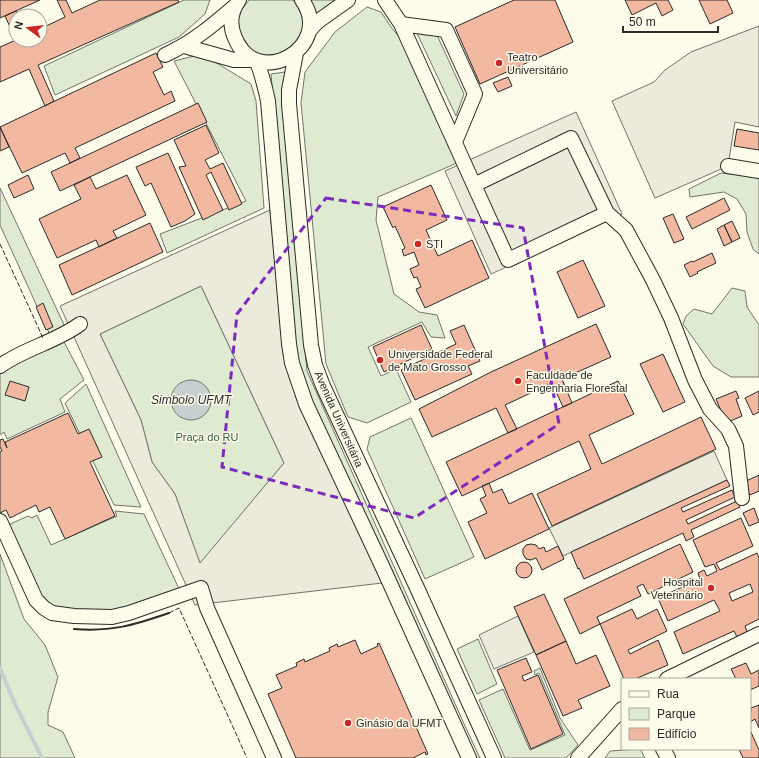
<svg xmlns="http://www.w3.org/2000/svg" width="759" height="758" font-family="Arial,sans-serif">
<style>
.green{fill:#deebd1;stroke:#74746e}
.parking{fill:#eceadb;stroke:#74746e;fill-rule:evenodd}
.water{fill:#c7d0d0;stroke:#74746e}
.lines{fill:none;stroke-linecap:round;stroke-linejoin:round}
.stream{stroke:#c7d0d0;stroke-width:4}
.building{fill:#f2b8a0;stroke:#2b2b2b;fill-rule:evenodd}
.minor-casing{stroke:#2b2b2b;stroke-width:16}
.minor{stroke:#fdfbea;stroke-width:14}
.fence{stroke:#2b2b2b;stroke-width:1;stroke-dasharray:5 2;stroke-linecap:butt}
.wall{stroke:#2b2b2b;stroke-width:2}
.marked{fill:none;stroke:#7b2cbf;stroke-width:3;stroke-dasharray:8 5;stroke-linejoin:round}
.poi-dot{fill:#c62828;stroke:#fdfbea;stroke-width:1.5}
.labels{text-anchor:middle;stroke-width:3;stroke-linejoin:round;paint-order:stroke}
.poi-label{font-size:11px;fill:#2b2b2b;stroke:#fdfbea;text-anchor:start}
.street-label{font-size:11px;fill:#2b2b2b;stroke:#fdfbea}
.park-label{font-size:11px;fill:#34623c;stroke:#fdfbea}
.water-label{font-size:12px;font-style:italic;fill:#2b2b2b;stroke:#fdfbea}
</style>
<rect width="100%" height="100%" fill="#fdfbea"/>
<path class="green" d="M184,0H210L205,14L179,37L55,95L44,66Z
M249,0H293L301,10L303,21V32L298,42L281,55H260L251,50L239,31L238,21L241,10Z
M308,0H340L314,18Z
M367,7L381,12L391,27L400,38L457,163L378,197L376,220L394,294L419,312L437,315L445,338L431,337L422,322L368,347L381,376L396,369L411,402L367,423L348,417L326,364L301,103L305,72L335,32Z
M415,29L437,35L464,94L456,116Z
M202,54L251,84L256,101L264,208L167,253L160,234L246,201L174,61Z
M285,72L286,73L282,104L307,371L465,726L480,758H473L297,369L271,74Z
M721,173L759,177V254L753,249L747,232L746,214L737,199L724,192L690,197L689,189Z
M0,188L66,329L51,337L0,225Z
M201,286L284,463L200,564L175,494L152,462L141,420L100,334Z
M732,288L745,291L747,307L759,325V377H731L713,366L683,324L686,316L694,309L712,314Z
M63,340L84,380L60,399L65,412L7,439L4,432L0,435V370Z
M86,384L141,507L114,505L65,403Z
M411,418L474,557L425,579L367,449L370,437Z
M115,511L144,514L181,593L115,613L45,606L6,526L28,516L32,518L37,515L51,545L117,516Z
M0,554L24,619L45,645L58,677L48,712V725L63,732L75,758H0Z
M478,639L497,684L477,694L457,649Z
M540,668L560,718L578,745L566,758H505L479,700L503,689L530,750L565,735L539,673L535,675L534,671Z
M640,749L645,758H605L610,751Z"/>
<path class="parking" d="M759,26V127L735,122L728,166L655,198L612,101L654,82L665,70L691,52Z
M576,112L622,214L491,274L445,171Z
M270,210L282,340L288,372L297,400L382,583L195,605L60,306ZM201,286L284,463L200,563L175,494L152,462L141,420L100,334Z
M714,451L727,480L563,556L549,528Z
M518,616L534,652L494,669L479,635Z"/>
<path class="water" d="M171 400a20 20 0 1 1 40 0a20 20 0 1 1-40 0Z"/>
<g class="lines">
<path class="stream" d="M0,668L15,704L42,758"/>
</g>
<path class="building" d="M0,0H40L0,18Z
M57,0H66L72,13L100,0H178L179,2L38,65L54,101L45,106L29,69L0,82V47L16,40H40V29L65,17Z
M514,0H555L573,42L480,84L455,27Z
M625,0H668L673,10L662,16L656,3L632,15Z
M699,0H727L733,13L710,24Z
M16,11L18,16H16V40L5,16Z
M156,53L163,67L153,72L164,95L171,91L175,101L75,148L80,158L70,163L65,153L22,173L0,127Z
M508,77L512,86L498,92L493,83Z
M198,103L207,122L60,191L51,172Z
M206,125L219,153L205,160L210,169L223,163L242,204L229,210L211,172L206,175L223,210L203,220L179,167L186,166L174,140Z
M0,127L9,147L0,151Z
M737,129L759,133V150L734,146Z
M168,153L195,214L185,221L171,227L151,183L145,186L136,167Z
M28,175L34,189L14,198L8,185Z
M127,175L146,215L113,231L117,238L99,247L96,240L57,258L39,219L81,199L74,185L90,177L96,189Z
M431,185L447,220L426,230L438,256L472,240L489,278L425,308L416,289L421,287L417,277L414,278L410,269L419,265L414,252L404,256L402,250L405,248L395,226L393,228L383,207Z
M724,198L730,210L692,229L686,217Z
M673,214L684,239L674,243L663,218Z
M732,221L740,238L732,242L724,225Z
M150,223L163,252L72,295L59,265Z
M724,225L732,242L724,246L717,229Z
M712,253L716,263L697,272L698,273L690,277L684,265L692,261L693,262Z
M583,260L605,306L578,318L557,272Z
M43,303L53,327L46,330L36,307Z
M596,324L611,357L562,379L572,403L563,407L552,383L505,405L517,429L508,433L496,408L432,437L419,409L491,372Z
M421,325L432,349L384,372L373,347Z
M464,325L480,361L468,366L472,374L415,400L401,370L456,344L450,331Z
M663,354L685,402L663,412L640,364Z
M10,381L29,387L25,401L5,395Z
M618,381L634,414L589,435L602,464L701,417L716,449L552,526L537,494L591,469L579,441L462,496L446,462Z
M736,391L739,398L736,399L742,416L726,423L716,399Z
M759,391V412L753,415L745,398Z
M68,413L78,434L89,429L102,457L90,462L115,516L65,539L50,507L39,512L36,505L10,518L6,510L0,513V452L2,451L0,447V440L3,439L7,448L5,442Z
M759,475V491L750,495L744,482Z
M727,480L730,486L681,508L683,512L732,490L735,497L686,520L688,524L737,501L740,507L691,530L694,537L686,541L683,533L584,579L579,568L578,569L571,552Z
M489,483L493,493L502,489L509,504L532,493L549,529L485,559L468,522L487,513L480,499L486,496L482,486Z
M754,508L759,522L749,526L743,513Z
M741,518L753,546L716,563L720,570L757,553L759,558V619L745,626L748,634L738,639L734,631L683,654L674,632L720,611L714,600L668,621L658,598L700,579L698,573L704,570L707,576L717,571L714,564L705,567L693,540ZM750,584L753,592L732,601L729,593Z
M531,544L536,545L539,549L544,547L546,552L558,546L564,559L542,570L536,558L531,560L526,559L523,554V549L526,545Z
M680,544L693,572L648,594L643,584L637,587L641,596L597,617L600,624L580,634L564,599Z
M516 570a8 8 0 1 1 16 0a8 8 0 1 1-16 0Z
M544,594L566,641L536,655L514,607Z
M632,609L637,619L657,609L667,631L628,650L630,654L658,640L668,665L635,679H624L600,624Z
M355,640L361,654L378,646L377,644L379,643L428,754L426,755L425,752L413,758H296L268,694L282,688L276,675L297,666L296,663L304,659L305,662L330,651L329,648L337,644L338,647Z
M566,641L576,664L596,655L610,686L578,700L582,708L563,716L536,655Z
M526,658L532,672L522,676L524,681L538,675L563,734L531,749L497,670Z
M746,663L751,674L759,670V686L750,690V679H736L731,669Z
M759,705V728L755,719L750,722L751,708Z
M750,730L759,750V758H743L739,749H750Z"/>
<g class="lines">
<defs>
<path id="minor" d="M239,0C231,11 229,25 235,38C257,92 335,46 302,0
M385,0L401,24L474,185
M401,24L446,30L475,94L455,142
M309,31L317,22L348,0
M184,46L234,60H256C262,73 265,87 268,101L289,344L292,363L306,404L383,568L469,758
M296,53L289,90V104L311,345L315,365L323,386L418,590L494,758
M165,55C193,42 212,26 235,6
M728,166L759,171
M607,213L508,260L474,185L571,138L607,213L626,230L653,280L671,318L695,380L710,409L728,429L736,446L742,498
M0,366C25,348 56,342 80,324
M0,521L36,600L44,608L52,613L74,616L112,617L129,613L201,588L207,608L274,758
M667,679L759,634
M663,749L668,758
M578,758L622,709"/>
</defs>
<use href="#minor" class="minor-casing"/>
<use href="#minor" class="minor"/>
<path class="fence" d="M0,244L43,338
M169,613L179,608L247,758"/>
<path class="wall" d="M74,629C112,632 134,625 169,613"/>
</g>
<path class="marked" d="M326,198L523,228L559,424L414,518L222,467L237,314Z"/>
<g class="poi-dot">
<circle cx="499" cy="63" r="4"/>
<circle cx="418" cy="244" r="4"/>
<circle cx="380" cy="360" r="4"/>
<circle cx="518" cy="381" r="4"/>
<circle cx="711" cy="588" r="4"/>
<circle cx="348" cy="723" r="4"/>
</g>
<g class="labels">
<g class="poi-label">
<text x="507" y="61">Teatro<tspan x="507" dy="13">Universitário</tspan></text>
<text x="426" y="248">STI</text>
<text x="388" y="358">Universidade Federal<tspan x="388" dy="13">de Mato Grosso</tspan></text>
<text x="526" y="379">Faculdade de<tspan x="526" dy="13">Engenharia Florestal</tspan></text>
<text x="703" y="586" text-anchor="end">Hospital<tspan x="703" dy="13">Veterinário</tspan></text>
<text x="356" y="727">Ginásio da UFMT</text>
</g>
<g class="street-label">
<text transform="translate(339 419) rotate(66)" y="4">Avenida Universitária</text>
</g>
<g class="park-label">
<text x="207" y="441">Praça do RU</text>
</g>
<g class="water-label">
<text x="191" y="404">Simbolo UFMT</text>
</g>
</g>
<rect x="621" y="678" width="130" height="72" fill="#fdfbea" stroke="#a9a89e"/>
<rect x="629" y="691" width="20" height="6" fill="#fdfbea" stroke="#a9a89e"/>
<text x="657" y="698" font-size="12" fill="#2b2b2b">Rua</text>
<rect x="629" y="708" width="20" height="12" fill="#deebd1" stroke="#a9a89e"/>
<text x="657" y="718" font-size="12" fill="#2b2b2b">Parque</text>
<rect x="629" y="728" width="20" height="12" fill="#f2b8a0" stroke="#a9a89e"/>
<text x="657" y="738" font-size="12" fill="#2b2b2b">Edifício</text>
<g transform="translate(28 28) rotate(285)"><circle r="19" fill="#fdfbea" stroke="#a9a89e"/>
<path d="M0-3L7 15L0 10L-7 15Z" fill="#c62828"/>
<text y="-6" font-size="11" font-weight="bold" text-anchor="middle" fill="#2b2b2b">N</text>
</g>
<path d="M623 26v6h95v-6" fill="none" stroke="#2b2b2b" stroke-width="2"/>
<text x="629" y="26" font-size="12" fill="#2b2b2b" stroke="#fdfbea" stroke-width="3" paint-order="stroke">50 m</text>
</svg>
